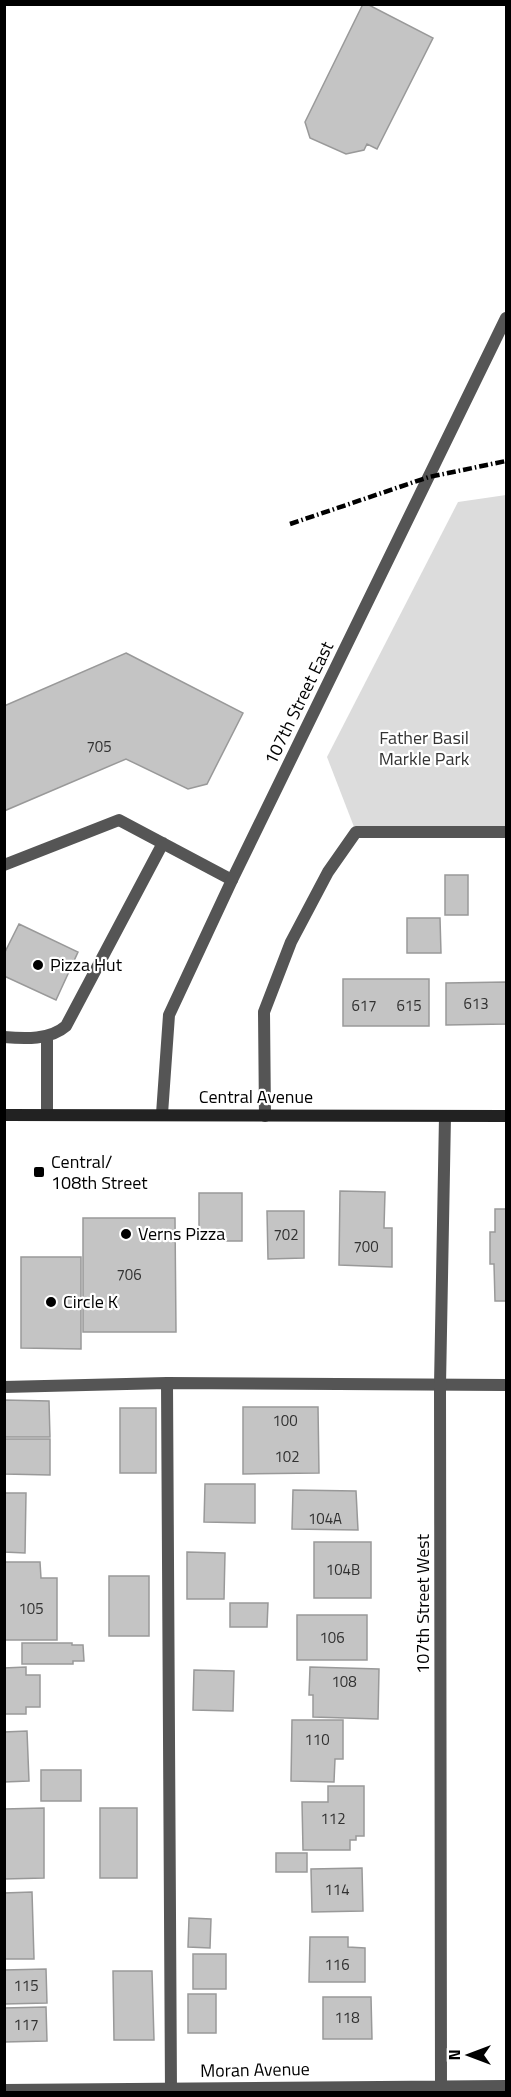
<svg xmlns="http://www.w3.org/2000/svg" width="511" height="2097" font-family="'Titillium Web',sans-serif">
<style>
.green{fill:#dcdcdc}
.building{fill:#c4c4c4;stroke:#999;stroke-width:1.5}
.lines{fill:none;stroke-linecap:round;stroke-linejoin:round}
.service{stroke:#555;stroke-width:12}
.minor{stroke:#555;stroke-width:12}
.secondary{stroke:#222;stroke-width:12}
.rail{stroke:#000;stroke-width:4.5;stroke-dasharray:9 3 1.5 3;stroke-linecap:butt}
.poi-dot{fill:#000;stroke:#fff;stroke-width:2}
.labels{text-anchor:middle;stroke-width:4.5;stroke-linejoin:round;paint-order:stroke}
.number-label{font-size:15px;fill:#313131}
.street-label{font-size:18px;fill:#000;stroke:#fff}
.park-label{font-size:18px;fill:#333;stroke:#fff}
.poi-label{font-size:18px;fill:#000;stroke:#fff;text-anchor:start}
</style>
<rect width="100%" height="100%" fill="#fff"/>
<path class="green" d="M506,495V832H356L327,757L458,502Z"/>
<path class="building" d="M363,4H367L433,38L377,149L367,144L364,150L346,154L310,138L305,122Z
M126,653L243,713L207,784L188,789L126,759L4,811V706Z
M445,875H468V915H445Z
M407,918H440L441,953H407Z
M19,924L78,952L56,1000L4,976V954Z
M343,979H429V1026H343Z
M506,982V1024L446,1025V983Z
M340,1191L385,1192L384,1228H392V1267L339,1265Z
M199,1193H242V1241H199Z
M495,1209H506V1301H495L494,1264H490V1232H495Z
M267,1211H304V1258L268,1259Z
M83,1218H175L176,1332H83Z
M21,1257H81V1349L21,1348Z
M4,1400L49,1401L50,1437H4Z
M243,1407H318L319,1473L243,1474Z
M120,1408H156V1473H120Z
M4,1439H50V1475L4,1474Z
M205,1484H255V1523L204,1522Z
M293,1490L356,1491L358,1530L292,1529Z
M4,1493H26L25,1553L4,1552Z
M314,1542H371V1598H314Z
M187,1552L225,1553L224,1599H187Z
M4,1562H40L41,1578H57V1640H4Z
M109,1576H149V1636H109Z
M230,1603H268L267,1627H230Z
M297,1615H367V1660H297Z
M22,1643H72V1645H83L84,1661H73V1664H22Z
M26,1667V1675H40V1707H26V1714H4V1668Z
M310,1667L379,1669L378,1719L313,1717V1695H309Z
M194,1670L234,1671L233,1711L193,1710Z
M292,1720H343V1759H335L334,1782L291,1781Z
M27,1731L29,1781L4,1782V1732Z
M41,1770H81V1801H41Z
M328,1786H364V1836H356V1840H350V1850H303L302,1802H328Z
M44,1808V1878L4,1879V1809Z
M100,1808H137V1878H100Z
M276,1853H307V1872H276Z
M362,1868L363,1911L312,1912L311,1869Z
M32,1892L34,1959H4V1893Z
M189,1918L211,1919L210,1948L188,1947Z
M310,1937H348V1947L365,1948V1982H309Z
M193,1954H226V1989H193Z
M46,1969L47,2003L4,2004V1970Z
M113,1971H152L154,2040H114Z
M188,1994H216V2033H188Z
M323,1997H371L372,2039H323Z
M46,2007L47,2041L4,2042V2008Z"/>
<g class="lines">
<path class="service" d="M4,865L119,820L232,880
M4,1037C25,1039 50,1040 66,1026L163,843
M47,1037V1115
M265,1116L264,1012L291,942L328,872L356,832H506
M167,1383L171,2092
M4,1387L167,1383L506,1385"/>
<path class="minor" d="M162,1114L169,1015L232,880L506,318
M4,2090L506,2086
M441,2092L440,1385L445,1116"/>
<path class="secondary" d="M4,1115L506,1116"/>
<path class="rail" d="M290,524L429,477L506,461"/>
</g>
<g class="poi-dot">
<circle cx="38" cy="965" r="6"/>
<rect x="33" y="1166" width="12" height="12" rx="3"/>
<circle cx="126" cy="1234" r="6"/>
<circle cx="51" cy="1302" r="6"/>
</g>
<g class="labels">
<g class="number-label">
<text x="99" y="752">705</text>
<text x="476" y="1009">613</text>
<text x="364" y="1011">617</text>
<text x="409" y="1011">615</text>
<text x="286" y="1240">702</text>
<text x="366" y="1252">700</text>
<text x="129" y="1280">706</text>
<text x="285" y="1426">100</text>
<text x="287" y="1462">102</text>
<text x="325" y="1524">104A</text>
<text x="343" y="1575">104B</text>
<text x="31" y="1614">105</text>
<text x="332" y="1643">106</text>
<text x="344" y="1687">108</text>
<text x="317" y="1745">110</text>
<text x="333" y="1824">112</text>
<text x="337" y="1895">114</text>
<text x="337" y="1970">116</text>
<text x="26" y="1991">115</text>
<text x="347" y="2023">118</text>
<text x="26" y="2030">117</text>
</g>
<g class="street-label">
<text transform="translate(299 703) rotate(-64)" y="6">107th Street East</text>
<text x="256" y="1103">Central Avenue</text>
<text transform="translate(423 1604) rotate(-90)" y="6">107th Street West</text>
<text transform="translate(255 2070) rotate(-1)" y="6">Moran Avenue</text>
</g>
<g class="park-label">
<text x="424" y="744">Father Basil<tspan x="424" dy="21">Markle Park</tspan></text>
</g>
<g class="poi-label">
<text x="50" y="971">Pizza Hut</text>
<text x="51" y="1168">Central/<tspan x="51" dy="21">108th Street</tspan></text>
<text x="138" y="1240">Verns Pizza</text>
<text x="63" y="1308">Circle K</text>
</g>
</g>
<rect width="511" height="2097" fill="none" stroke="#000000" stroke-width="12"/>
<g transform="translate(469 2055) rotate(270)" stroke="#ffffff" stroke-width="4.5" paint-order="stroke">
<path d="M0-4.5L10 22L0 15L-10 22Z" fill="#000000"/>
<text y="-9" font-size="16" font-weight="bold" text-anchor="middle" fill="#000000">N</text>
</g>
</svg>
